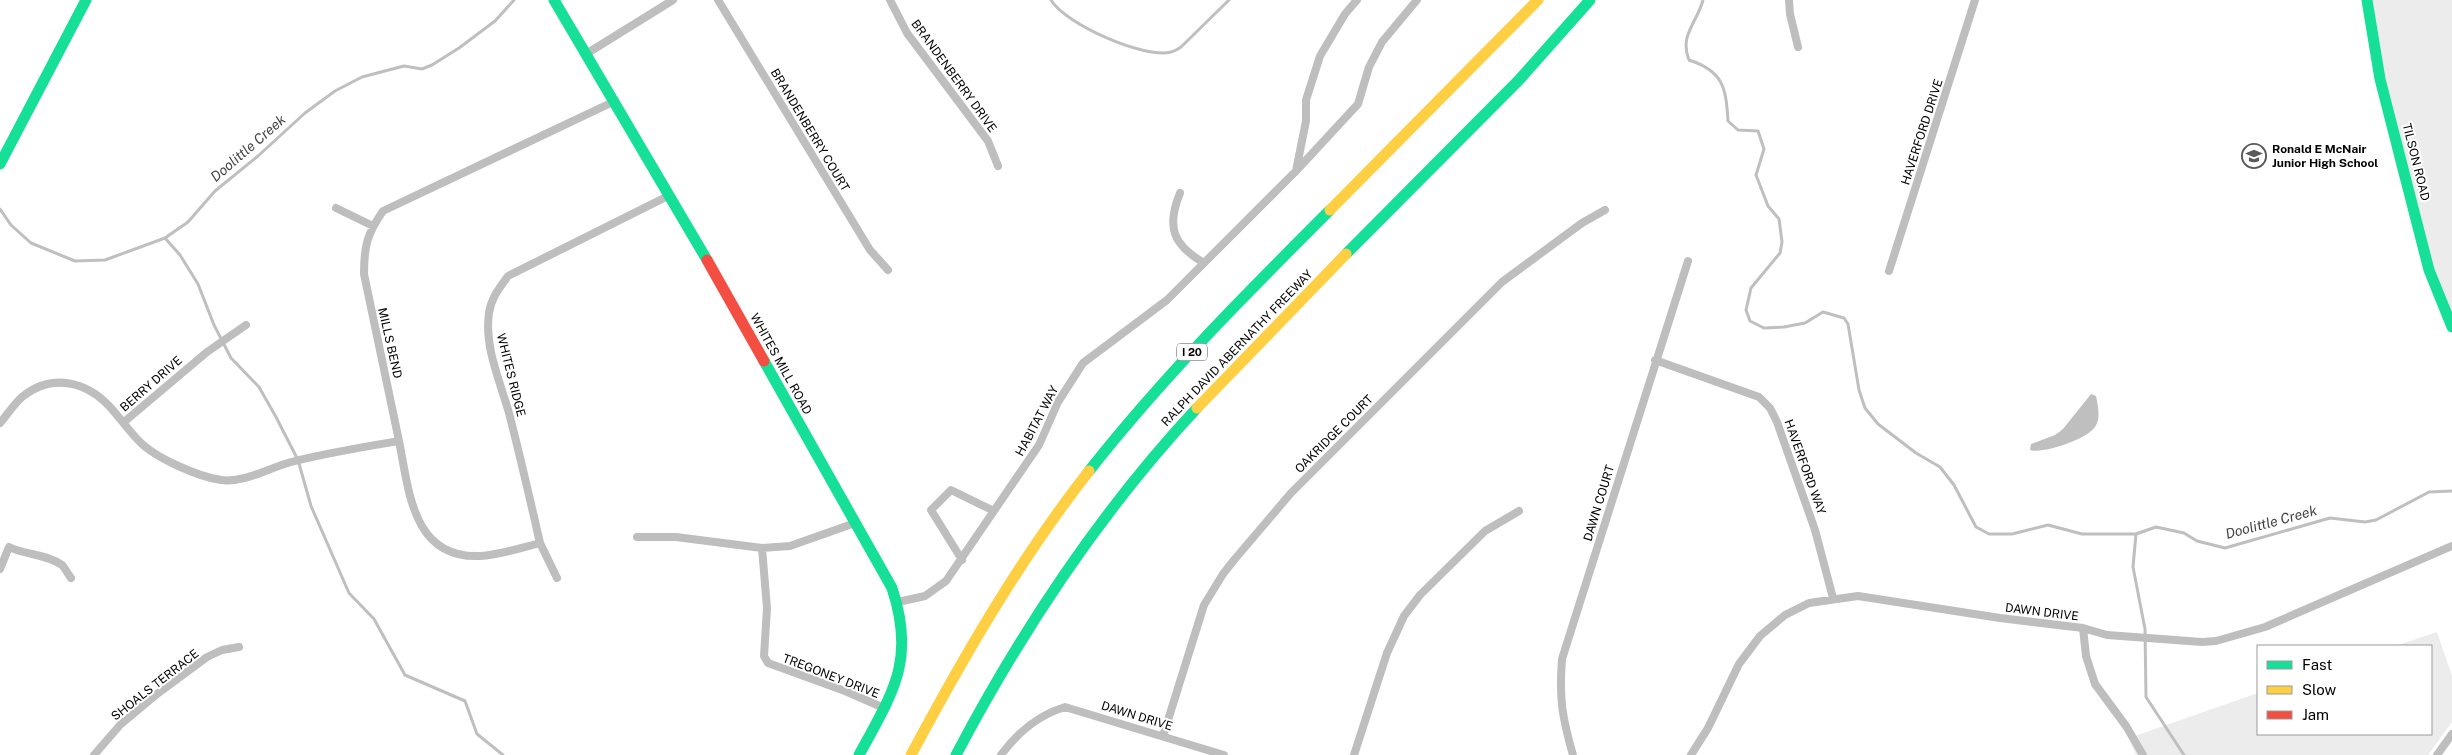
<svg xmlns="http://www.w3.org/2000/svg" width="2452" height="755" font-family="'Public Sans',sans-serif">
<style>
.green{fill:#ececec}
.water{fill:#bfbfbf}
.lines{fill:none;stroke-linecap:round;stroke-linejoin:round}
.stream{stroke:#bfbfbf;stroke-width:3}
.street{stroke:#bebebe;stroke-width:8}
.fast{stroke:#16e098;stroke-width:11}
.slow{stroke:#ffcf43;stroke-width:11}
.jam{stroke:#f24e42;stroke-width:11}
.labels{text-anchor:middle;stroke-width:4;stroke-linejoin:round;paint-order:stroke}
.shield{fill:#fff;stroke:#4c4c4c;stroke-width:1}
.shield-label{font-size:11px;font-weight:bold;fill:#000}
.street-label{font-size:12px;fill:#000;stroke:#fff}
.poi-label{font-size:12px;font-weight:bold;fill:#000;stroke:#fff;text-anchor:start}
.water-label{font-size:14px;font-style:italic;fill:#444;stroke:#fff}
</style>
<rect width="100%" height="100%" fill="#fff"/>
<path class="green" d="M2367,0H2452V322L2397,171L2373,51Z
M2437,632L2452,676V722L2428,755H2136L2129,738L2258,693V734H2431V646H2395Z"/>
<path class="water" d="M2091,394L2096,396C2098,406 2101,418 2095,427C2087,439 2044,454 2030,450L2031,444L2055,435L2063,429Z"/>
<g class="lines">
<path class="stream" d="M1051,0C1065,24 1144,59 1171,52C1175,51 1178,49 1181,47L1229,0
M1703,0C1697,23 1679,35 1689,60C1723,71 1726,87 1728,121L1738,130L1758,131L1764,149L1756,175L1768,206L1779,219L1782,242L1780,253L1751,288L1746,310L1750,321L1764,328L1784,327L1805,323L1823,312L1844,318L1848,324L1859,390L1865,408L1878,424L1916,453L1940,467L1954,485L1976,527L1989,534H2012L2048,525L2082,534H2136L2156,527L2184,533L2197,541L2225,548L2330,518L2365,522L2376,520L2429,492L2452,491
M0,209L11,225L31,243L75,261L105,260L165,238L188,222L215,191L258,156L305,113L335,91L362,77L404,66L422,69L432,65L459,48L495,21L514,0
M165,238L180,255L198,284L214,325L231,358L259,387L276,417L298,460L311,506L349,593L374,619L405,675L465,701L477,734L503,755
M2136,534L2133,567L2145,629L2146,697L2184,755"/>
<path class="street" d="M718,0L870,250L888,270
M890,0L907,33L988,141L998,166
M1789,0L1790,14L1798,47
M586,54L673,0
M1296,171L1306,121V100L1320,56L1345,14L1357,0
M1180,193C1166,227 1173,245 1204,263
M336,208L373,226
M1889,271L1975,0
M1655,360L1759,397L1770,408L1777,422L1815,530L1833,598
M124,422L207,352L246,325
M0,423C7,415 14,404 22,397C51,373 86,381 110,407C120,418 129,431 139,441C155,458 199,477 221,480C244,483 269,468 291,462C326,453 363,447 399,441L364,274C364,246 367,234 383,211L615,101
M399,441C409,490 412,559 480,556C500,555 521,548 540,543C530,499 520,456 509,413C500,381 484,347 489,313C491,298 500,287 508,276L670,195
M637,537H676L762,548L790,546L855,523
M540,543L557,578
M762,548L767,608L764,656L768,663L845,691L884,708
M962,560L931,510L951,490L994,511
M0,569L9,547C25,555 47,554 62,565C65,568 68,574 71,578
M898,602L925,596L946,581L1039,445L1058,402L1083,363L1167,300L1296,171L1358,104L1369,67L1382,42L1417,0
M2083,628L2086,656L2095,684L2126,726L2143,755
M1163,736L1204,605L1223,574L1234,560L1291,493L1502,282L1582,223L1605,210
M94,755L120,725L157,694L207,657L222,650L239,647
M1001,755C1018,732 1038,715 1065,707L1224,755
M1354,755L1387,653L1404,616L1420,595L1485,531L1519,511
M1573,755C1562,717 1559,698 1562,659L1688,261
M1691,755L1708,728L1739,664L1760,636L1785,615L1809,603L1858,596L2000,618L2083,628L2107,635L2202,642L2216,641L2265,627L2452,546
M2437,755L2452,734"/>
<path class="fast" d="M554,0L707,260
M2367,0L2380,79L2429,270L2452,327
M0,164L86,0
M1346,254L1519,80L1590,0
M764,361L892,588C916,661 893,692 859,755
M1089,471C1163,377 1246,294 1330,210
M956,755C1022,630 1100,512 1197,408"/>
<path class="slow" d="M1330,210L1538,0
M1197,408L1346,254
M911,755C964,656 1020,559 1089,471"/>
<path class="jam" d="M707,260L764,361"/>
</g>
<defs>
<symbol id="school-ring" viewBox="-11 -11 22 22"><circle r="9.5" fill="#fff" stroke="#595959" stroke-width="1.5"/><path d="M0-5L7-2L0 1L-7-2ZM-4 1L0 2.5L4 1V4Q0 6-4 4Z" fill="#595959"/></symbol>
</defs>
<g fill-rule="evenodd">
<use href="#school-ring" x="2240" y="142" width="28" height="28"/>
</g>
<g class="labels">
<rect class="shield" x="1177" y="343.5" width="30" height="17" rx="4"/>
<g class="shield-label">
<text x="1192" y="356">I 20</text>
</g>
<g class="street-label">
<text transform="translate(954 76) rotate(54)" y="4">BRANDENBERRY DRIVE</text>
<text transform="translate(810 130) rotate(59)" y="4">BRANDENBERRY COURT</text>
<text transform="translate(1922 132) rotate(-72)" y="4">HAVERFORD DRIVE</text>
<text transform="translate(2416 162) rotate(76)" y="4">TILSON ROAD</text>
<text transform="translate(390 343) rotate(77)" y="4">MILLS BEND</text>
<text transform="translate(1237 348) rotate(-46)" y="4">RALPH DAVID ABERNATHY FREEWAY</text>
<text transform="translate(781 364) rotate(61)" y="4">WHITES MILL ROAD</text>
<text transform="translate(511 375) rotate(76)" y="4">WHITES RIDGE</text>
<text transform="translate(151 384) rotate(-41)" y="4">BERRY DRIVE</text>
<text transform="translate(1037 421) rotate(-62)" y="4">HABITAT WAY</text>
<text transform="translate(1334 434) rotate(-45)" y="4">OAKRIDGE COURT</text>
<text transform="translate(1805 467) rotate(70)" y="4">HAVERFORD WAY</text>
<text transform="translate(1599 503) rotate(-73)" y="4">DAWN COURT</text>
<text transform="translate(2042 612) rotate(7)" y="4">DAWN DRIVE</text>
<text transform="translate(831 676) rotate(21)" y="4">TREGONEY DRIVE</text>
<text transform="translate(155 685) rotate(-38)" y="4">SHOALS TERRACE</text>
<text transform="translate(1137 716) rotate(17)" y="4">DAWN DRIVE</text>
</g>
<g class="poi-label">
<text x="2272" y="153">Ronald E McNair<tspan x="2272" dy="14">Junior High School</tspan></text>
</g>
<g class="water-label">
<text transform="translate(248 148) rotate(-41)" y="5">Doolittle Creek</text>
<text transform="translate(2271 522) rotate(-15)" y="5">Doolittle Creek</text>
</g>
</g>
<rect x="2257" y="645" width="175" height="90" fill="#ffffff" stroke="#999999"/>
<rect x="2267" y="661" width="25" height="8" fill="#16e098" stroke="#999999"/>
<text x="2302" y="670" font-size="15" fill="#000000">Fast</text>
<rect x="2267" y="686" width="25" height="8" fill="#ffcf43" stroke="#999999"/>
<text x="2302" y="695" font-size="15" fill="#000000">Slow</text>
<rect x="2267" y="711" width="25" height="8" fill="#f24e42" stroke="#999999"/>
<text x="2302" y="720" font-size="15" fill="#000000">Jam</text>
</svg>
